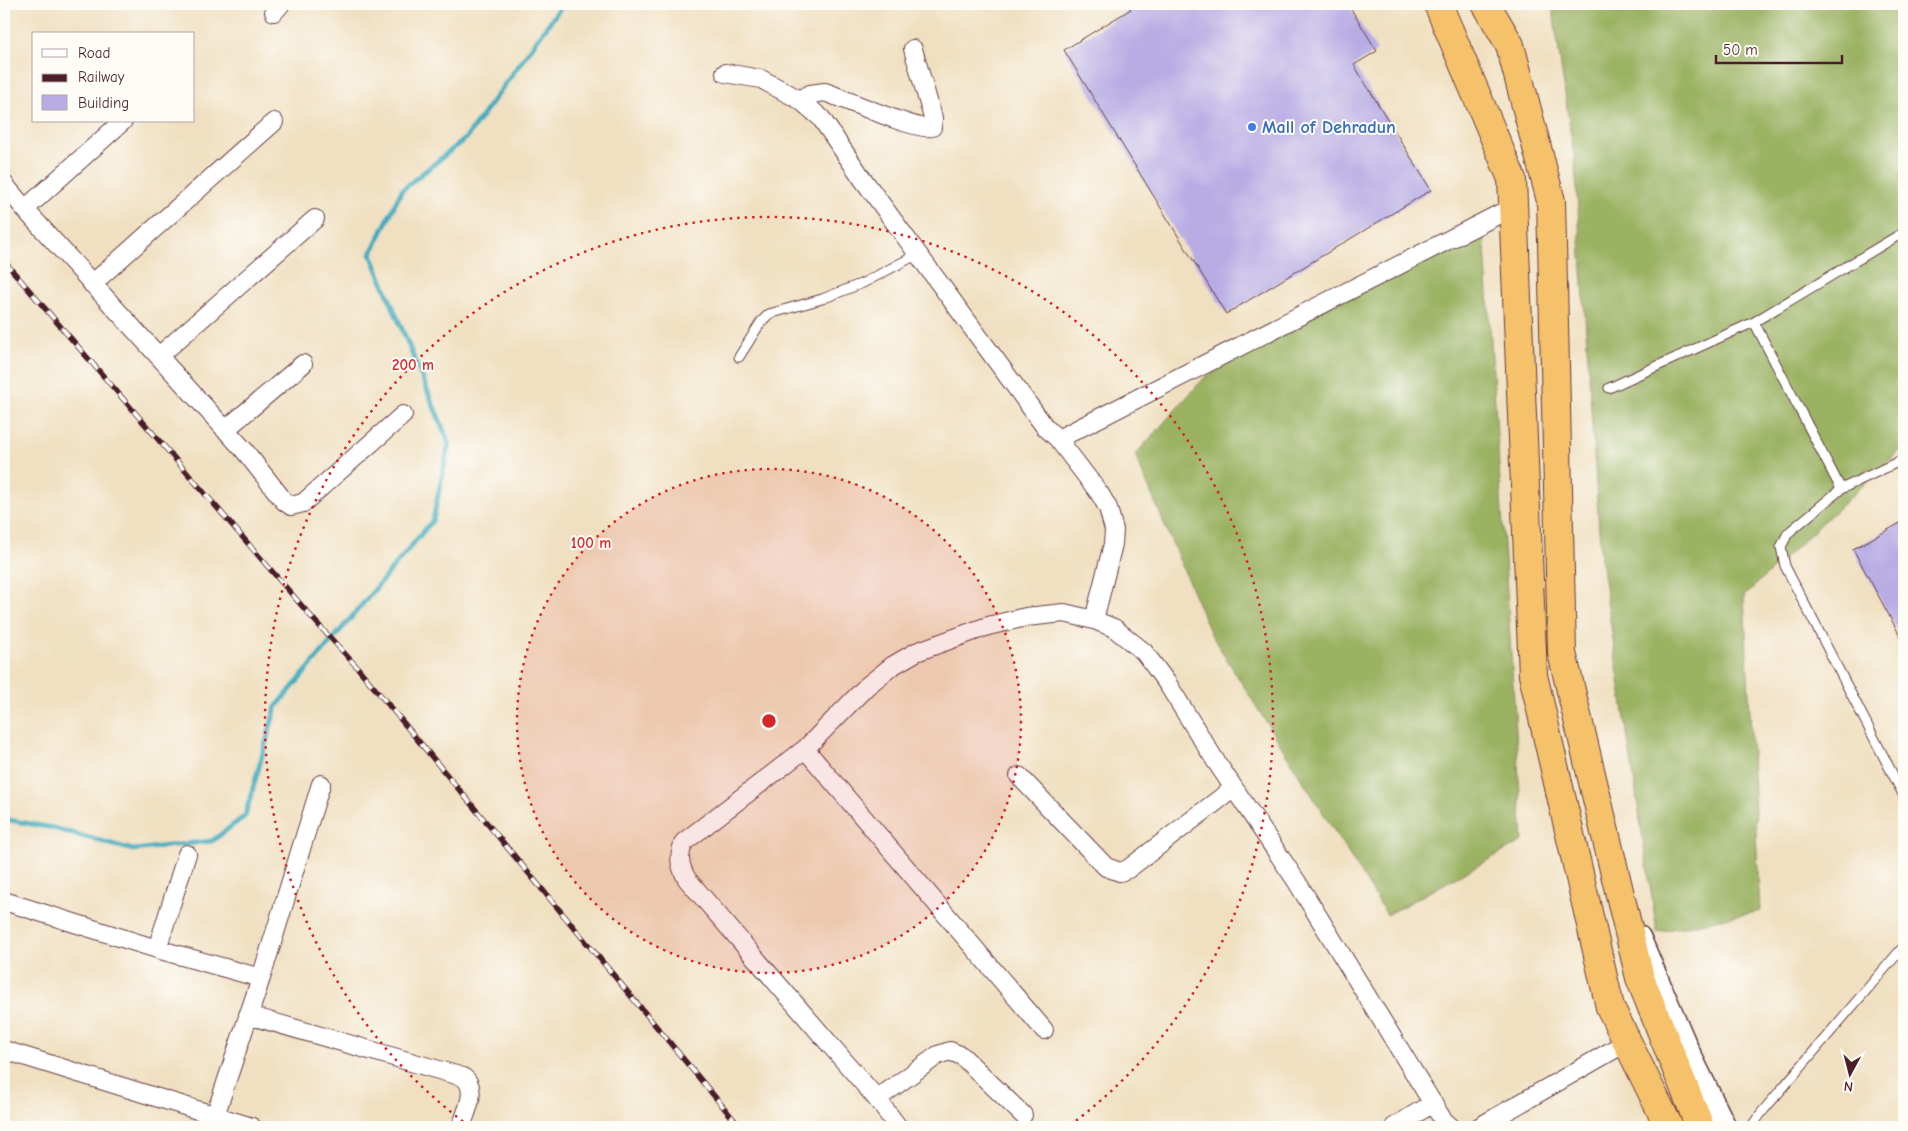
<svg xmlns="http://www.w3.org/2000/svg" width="1908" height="1131" font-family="'Comic Neue',sans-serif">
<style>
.forest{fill:#9bb264;stroke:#726848}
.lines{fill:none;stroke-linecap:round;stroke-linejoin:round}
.stream{stroke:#3daabd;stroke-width:5}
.building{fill:#b7ace4}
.service-casing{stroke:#633c42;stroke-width:11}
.minor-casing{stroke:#633c42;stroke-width:20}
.tertiary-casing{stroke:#633c42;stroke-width:25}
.trunk-casing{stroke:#633c42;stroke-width:30}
.service{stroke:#fff;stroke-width:9}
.minor{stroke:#fff;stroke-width:18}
.tertiary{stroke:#fff;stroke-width:22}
.trunk{stroke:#f5c16b;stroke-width:28}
.rail-casing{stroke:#4a1f2b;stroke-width:5.5}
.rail{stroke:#fdfcf7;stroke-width:4;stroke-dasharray:11;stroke-linecap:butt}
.ring{fill:none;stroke:#d62828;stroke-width:2.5;stroke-dasharray:2.5 5}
.shop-dot{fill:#3f7fe0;stroke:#fdfcf7;stroke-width:2}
.labels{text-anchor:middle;stroke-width:4;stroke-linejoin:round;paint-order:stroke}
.shop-label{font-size:18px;font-weight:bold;fill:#366cbe;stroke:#fdfcf7;text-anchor:start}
.centre{fill:#d62828;stroke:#fdfcf7;stroke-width:2.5}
.ring-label{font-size:15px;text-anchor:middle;font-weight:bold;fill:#d62828;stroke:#fdfcf7;stroke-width:4;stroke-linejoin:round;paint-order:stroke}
</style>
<rect width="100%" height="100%" fill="#fdfcf7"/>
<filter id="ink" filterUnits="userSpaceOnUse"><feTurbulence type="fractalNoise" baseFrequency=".02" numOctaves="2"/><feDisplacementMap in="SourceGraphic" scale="10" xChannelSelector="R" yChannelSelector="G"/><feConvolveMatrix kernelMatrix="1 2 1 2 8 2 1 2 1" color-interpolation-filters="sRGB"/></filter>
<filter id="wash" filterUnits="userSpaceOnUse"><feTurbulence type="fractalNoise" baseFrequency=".0096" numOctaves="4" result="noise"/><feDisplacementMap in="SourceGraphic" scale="20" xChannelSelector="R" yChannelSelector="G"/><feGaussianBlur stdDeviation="1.12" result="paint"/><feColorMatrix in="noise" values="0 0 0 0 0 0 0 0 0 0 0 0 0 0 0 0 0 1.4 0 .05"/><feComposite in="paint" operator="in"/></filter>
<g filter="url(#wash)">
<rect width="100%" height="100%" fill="#f0e0c1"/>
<path class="forest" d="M1552,4H1904V447L1744,596L1760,911L1657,932L1601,560L1575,163Z
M1483,216L1523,841L1387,915L1211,634L1135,455L1204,378Z"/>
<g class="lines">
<path class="stream" d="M4,819L53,828L133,850L212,841L245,816L276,707L433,520L449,443L371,254L402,190L466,138L563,4"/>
</g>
<g id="blocks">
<path class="building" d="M1127,4H1348L1377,51L1354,65L1431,190L1226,314L1064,50L1131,9Z
M1904,521V643L1853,549Z"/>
</g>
</g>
<g filter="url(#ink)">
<use href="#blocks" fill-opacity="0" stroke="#633c42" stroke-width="1"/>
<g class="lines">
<defs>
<path id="service" d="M1754,322L1841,489
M739,357L761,322L769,314L822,299L863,283L918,254
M1609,388L1754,322L1904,232
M1904,459L1841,489L1788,533L1781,547L1785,566L1904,796
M1751,1127L1762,1112L1904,946"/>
<path id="minor" d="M274,12L281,4
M725,73L761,79L800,100L821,118L862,178L1045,427L1058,439L1513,207
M800,100L810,94L825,92C842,98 919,132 932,127L933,118L913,49
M4,184L30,215L244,450L284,501L291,506L303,503L403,415
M25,209L123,121
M92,284L274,122
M159,356L315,219
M225,430L303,364
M1058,439L1100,494L1108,508L1114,530L1113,544L1094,620
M805,749L1044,1030
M1019,776L1106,867L1120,872L1128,869L1234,788
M4,901L157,949L261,978L215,1116
M157,949L187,854
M261,978L321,784
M248,1015L463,1077C479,1088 466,1112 461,1127
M4,1050L252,1127
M877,1099L938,1055L950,1051L962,1056L1023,1115
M898,1127L877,1099L687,879C679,865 678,856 684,842L805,749L867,686L892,666L916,652L988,626L1026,617L1064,613L1094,620L1114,628L1144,652L1167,683L1215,760L1297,882L1443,1120L1451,1127
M1394,1127L1433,1103
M1479,1127L1627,1042"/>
<path id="tertiary" d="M1639,937L1688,1051L1725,1127"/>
<path id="trunk" d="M1438,4L1512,179L1533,675L1610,1007L1669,1127
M1486,4L1510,45L1551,201L1562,653L1640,978L1700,1127"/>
</defs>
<use href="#service" class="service-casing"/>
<use href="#minor" class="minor-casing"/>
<use href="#tertiary" class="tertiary-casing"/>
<use href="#trunk" class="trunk-casing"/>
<use href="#service" class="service"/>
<use href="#minor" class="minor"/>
<use href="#tertiary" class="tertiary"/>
<use href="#trunk" class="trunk"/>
<defs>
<path id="rail" d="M4,261L315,621L357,667L740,1127"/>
</defs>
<use href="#rail" class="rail-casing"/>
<use href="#rail" class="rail"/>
</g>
</g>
<circle cx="769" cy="721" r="252" fill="#d62828" fill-opacity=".12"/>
<g class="ring">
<circle cx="769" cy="721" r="252"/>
<path d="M469 1126A504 504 0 1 1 1069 1126"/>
</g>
<circle class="shop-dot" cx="1252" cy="127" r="5"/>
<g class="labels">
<g class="shop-label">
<text x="1262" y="133">Mall of Dehradun</text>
</g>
</g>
<circle cx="769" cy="721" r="8" class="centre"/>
<g class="ring-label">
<text x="413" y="370">200 m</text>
<text x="591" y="548">100 m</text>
</g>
<rect width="1908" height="1131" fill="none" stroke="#fdfcf7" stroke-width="20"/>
<rect x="32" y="32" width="162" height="90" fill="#fdfcf7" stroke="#b5a4a5"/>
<rect x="42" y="49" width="25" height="8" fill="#ffffff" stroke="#b5a4a5"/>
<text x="78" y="58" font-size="15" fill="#4a1f2b">Road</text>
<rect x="42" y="74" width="25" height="8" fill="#4a1f2b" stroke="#b5a4a5"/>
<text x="78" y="82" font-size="15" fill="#4a1f2b">Railway</text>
<rect x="42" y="95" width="25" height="15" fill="#b7ace4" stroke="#b5a4a5"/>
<text x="78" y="108" font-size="15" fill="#4a1f2b">Building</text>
<g transform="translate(1850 1074) rotate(187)" stroke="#fdfcf7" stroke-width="4" paint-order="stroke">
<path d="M0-4L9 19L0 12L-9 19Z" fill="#4a1f2b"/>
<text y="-8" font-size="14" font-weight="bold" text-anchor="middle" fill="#4a1f2b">N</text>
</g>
<path d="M1716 55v8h126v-8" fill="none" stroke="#4a1f2b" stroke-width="2.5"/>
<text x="1723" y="55" font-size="15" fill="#4a1f2b" stroke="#fdfcf7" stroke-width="4" paint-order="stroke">50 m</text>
</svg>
